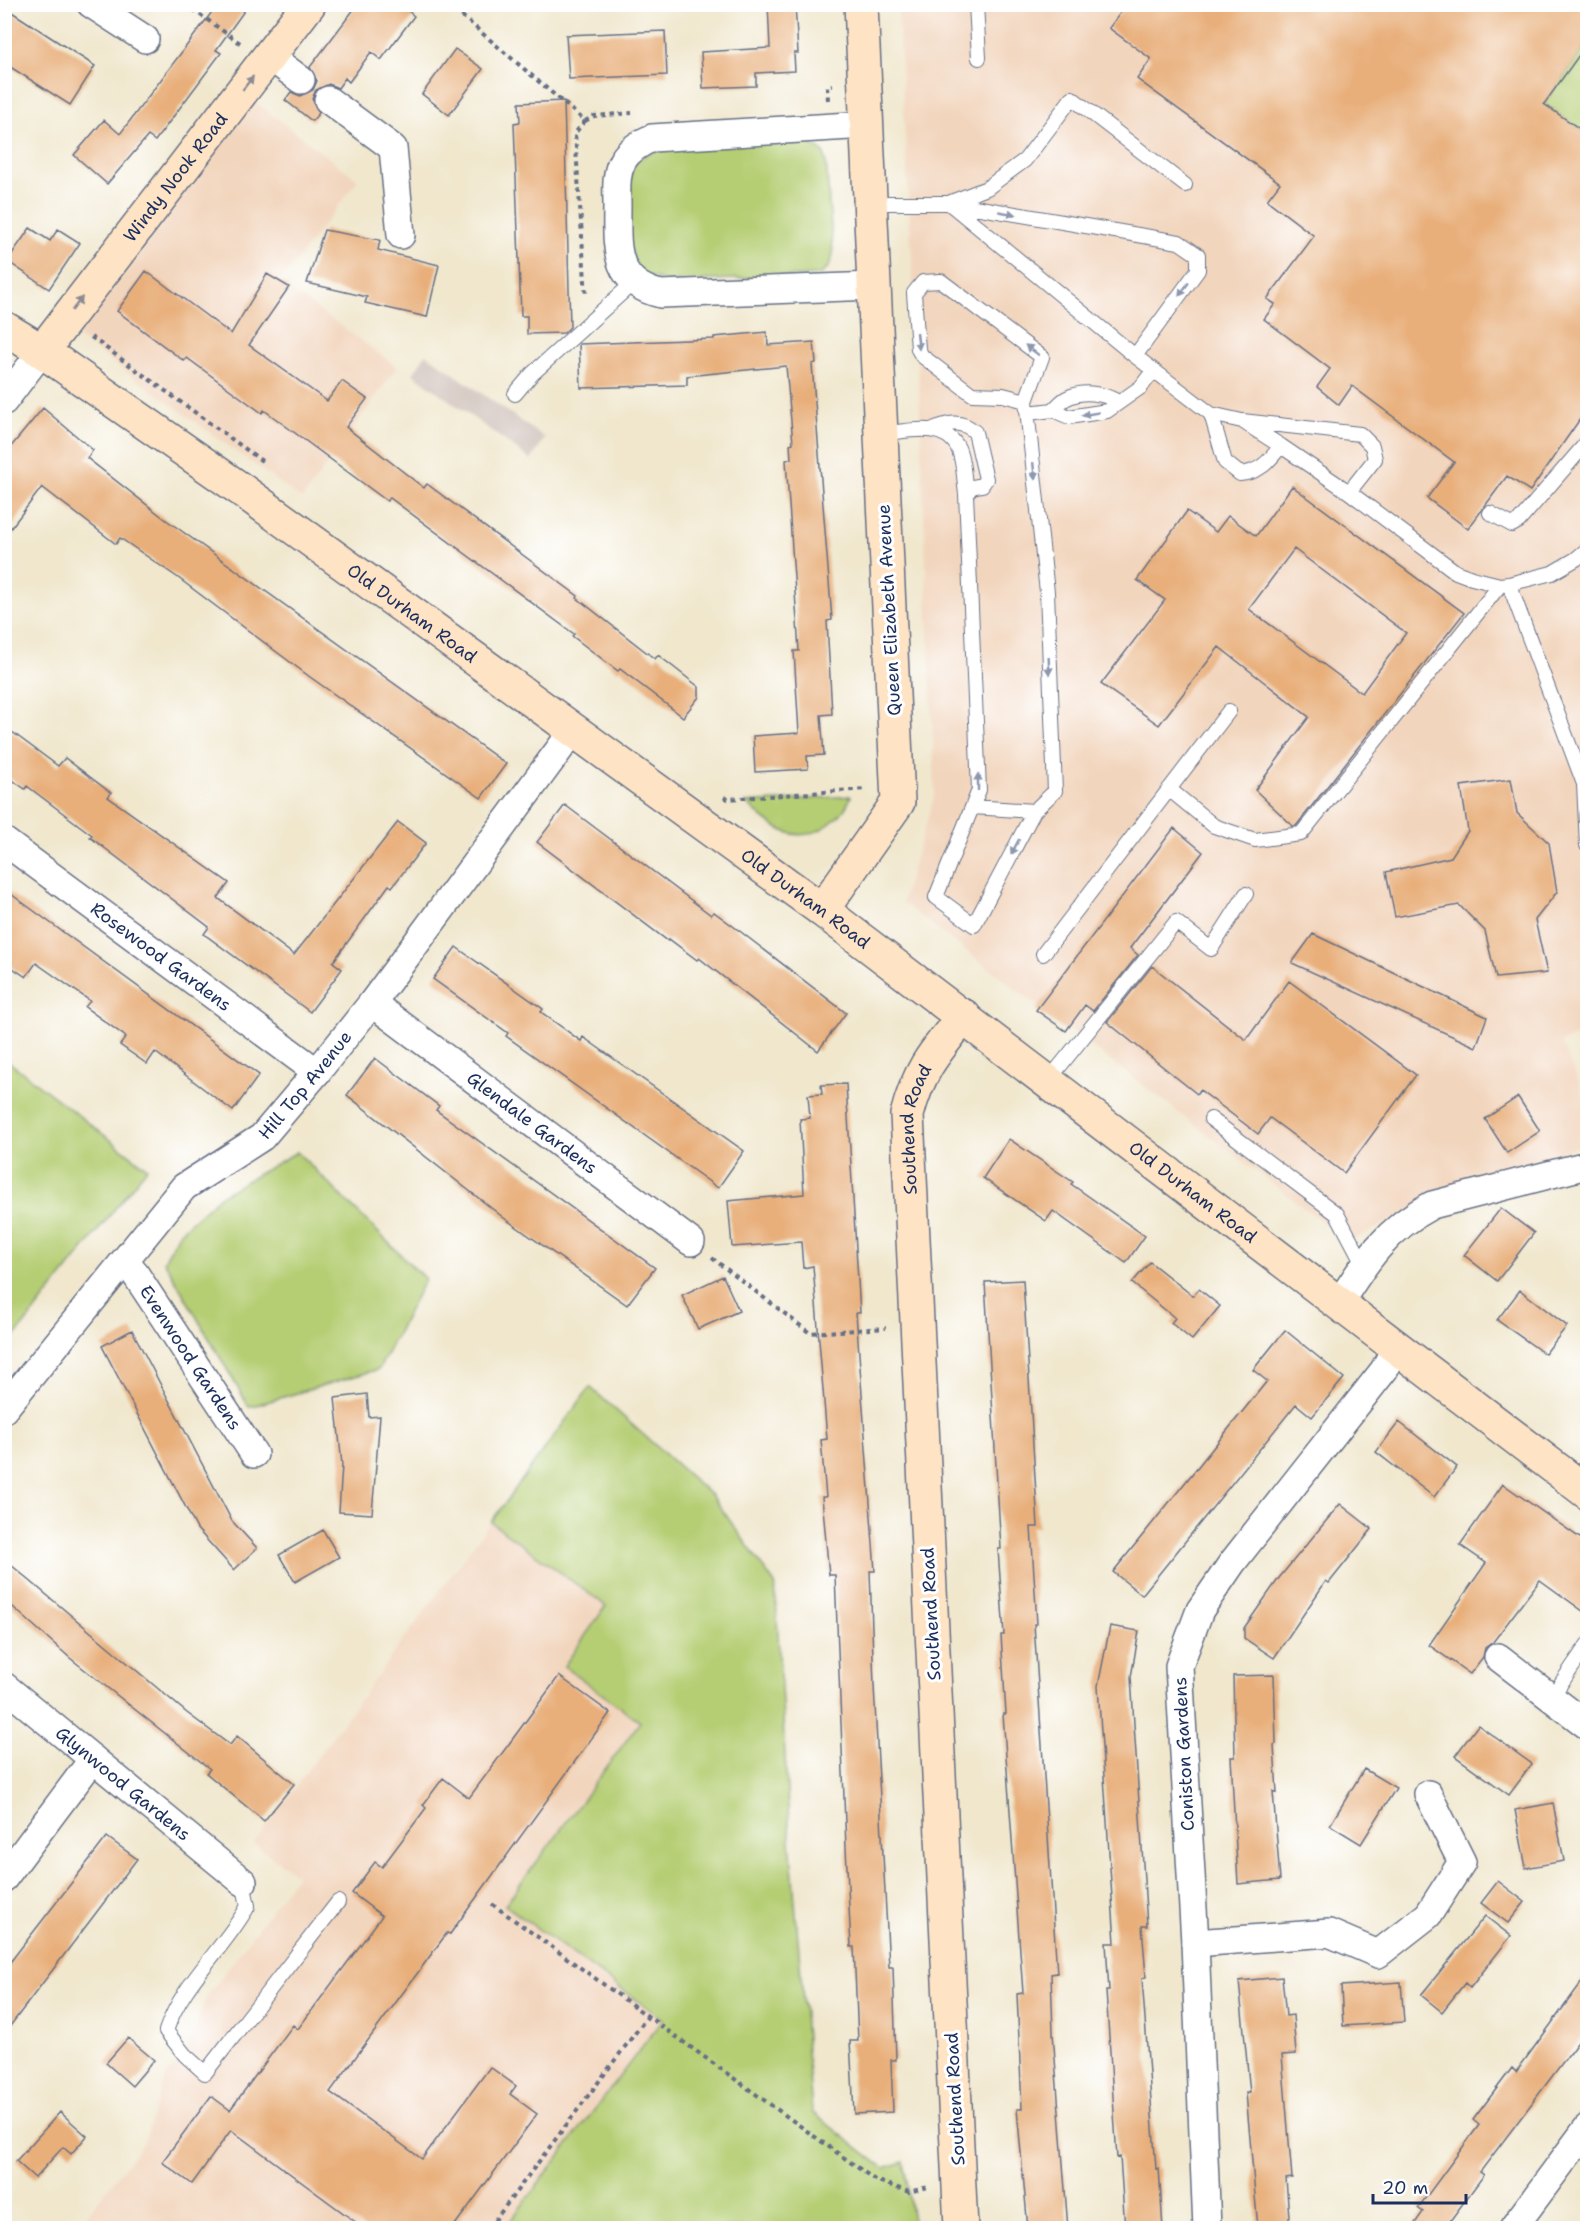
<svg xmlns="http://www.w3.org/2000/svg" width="1592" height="2233" font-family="'Shantell Sans',sans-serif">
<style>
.built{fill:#f2d5bd}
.industrial{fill:#cfc1ba}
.green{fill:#b5ce73;stroke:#687e68;stroke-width:1.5}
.building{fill:#e8af7a;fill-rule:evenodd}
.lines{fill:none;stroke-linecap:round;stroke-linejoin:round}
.lane-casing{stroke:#666f85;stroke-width:16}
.street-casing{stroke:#666f85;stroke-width:30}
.secondary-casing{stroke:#666f85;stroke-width:36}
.path{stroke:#666f85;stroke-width:4;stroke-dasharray:4.5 4.5;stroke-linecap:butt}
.lane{stroke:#fff;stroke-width:14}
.street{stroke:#fff;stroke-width:27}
.secondary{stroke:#fee4c5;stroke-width:33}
.oneway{fill:#8c8a92}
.oneway2{fill:#8d97ae}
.labels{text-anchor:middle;stroke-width:6;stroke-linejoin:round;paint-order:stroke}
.street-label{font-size:18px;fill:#1b2f5e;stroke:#fff}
</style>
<rect width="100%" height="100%" fill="#fff"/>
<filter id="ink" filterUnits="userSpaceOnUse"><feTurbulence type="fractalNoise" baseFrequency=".0167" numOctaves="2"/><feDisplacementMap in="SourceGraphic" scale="12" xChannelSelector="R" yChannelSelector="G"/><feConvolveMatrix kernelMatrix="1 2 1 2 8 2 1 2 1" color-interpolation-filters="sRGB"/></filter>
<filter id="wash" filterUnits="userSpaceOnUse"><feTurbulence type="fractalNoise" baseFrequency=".008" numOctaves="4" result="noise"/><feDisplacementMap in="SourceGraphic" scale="24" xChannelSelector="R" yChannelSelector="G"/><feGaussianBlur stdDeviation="1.35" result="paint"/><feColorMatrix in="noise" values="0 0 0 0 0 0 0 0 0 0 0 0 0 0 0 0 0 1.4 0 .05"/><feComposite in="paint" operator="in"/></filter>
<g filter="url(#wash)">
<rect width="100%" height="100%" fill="#f0e7cd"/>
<path class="built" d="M898,5H1587L1588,1029L1561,1043L1587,1100V1143L1450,1191L1349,1242L902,902L935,794L919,388Z
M252,100L358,180L280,282L397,367L302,499L78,337Z
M590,1387L713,1497L775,1584L790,1841L812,2112L884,2168L904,2162L914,2228H77L144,2142L166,2076L185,2055L206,1998L297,1875L254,1843Z"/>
<path class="industrial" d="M426,354L545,438L531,460L413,374Z"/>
<path class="green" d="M1587,44V134L1544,104Z
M807,141L824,153L826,162L833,255L829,266L820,275L668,282L640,273L628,244L631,168L637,159L662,148Z
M851,796C846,810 840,816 828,825C795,848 771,826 746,803Z
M5,1059L147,1168L5,1349H4Z
M297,1152L425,1279L379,1369L249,1407L164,1261L180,1232L220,1196Z
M590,1387L713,1497L775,1584L790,1841L812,2112L884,2168L904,2162L914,2228H505L663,2019L505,1905L640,1722L564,1666L606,1606L491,1522Z"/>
<g id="blocks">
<path class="building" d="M218,4H249L216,50L221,53L155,141L148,136L107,184L74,155L104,120L120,134Z
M358,4H400L414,16L381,60L371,52L349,82L345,78L338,88L329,84L316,90L312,99L319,113L312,121L285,100L291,92L300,96L313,90L317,81L310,67Z
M768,4H795L798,53H794L795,71L756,73V86L703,88L701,52L770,48Z
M1127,4H1587V44L1544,104L1587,134V409L1530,491L1507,476L1468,529L1427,498L1454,462L1352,386L1339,405L1317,387L1330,369L1264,319L1275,304L1267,299L1314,236L1267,200L1280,183L1137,79L1151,59L1109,28Z
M4,7L95,66L70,105L4,63Z
M665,31L667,75L569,79L566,35Z
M455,49L483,69L449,115L422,94Z
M564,101L570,327L564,333L527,334V316H521L514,123L520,122L519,103Z
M30,228L50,241L58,229L80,243L49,289L7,261Z
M324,230L380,240L378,250L439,265L427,317L365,303L367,297L307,283Z
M146,271L231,334L267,274L289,287L249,345L327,401L342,381L367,399L346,427L424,488L427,484L578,596L577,598L655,659L658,655L699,687V697L683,717L620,669L618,671L572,636L574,634L390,498L387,501L264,410L262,413L187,358L184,361L117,311Z
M767,332L768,345L814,342L816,363L812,364L832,620L827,621L832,714L821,715L824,755L807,756L808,769L755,772L753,736L799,733L794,651H799L786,460L791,459L790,444L793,443L786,366L687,376V385L581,388L579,344L714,339V337Z
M43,408L93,450L87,458L165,519L506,764L481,798L310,677L177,577L120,538L116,544L42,487L4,537V455Z
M1292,486L1464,613L1296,826H1293L1255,790L1309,717L1219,647L1159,725L1101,684L1165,600L1137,580L1187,511L1216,532L1228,516L1256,536ZM1294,549L1406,633L1362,693L1249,609Z
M4,726L58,766L65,758L111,793L108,797L229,883L218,898L294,955L398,822L426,843L392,887L389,885L333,962L342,969L310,1012L204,934L209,927L90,837L92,835L27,786L25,789L4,774Z
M1511,779L1517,813L1549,843L1557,892L1535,920L1547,973L1496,978L1485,931L1459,905L1395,917L1386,872L1451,857L1468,831L1461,786Z
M565,805L711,915L714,912L741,932L846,1013L818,1051L699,958L697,960L669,939L668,941L537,842Z
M1174,828L1203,852L1130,948L1138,955L1093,1011L1085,1005L1066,1031L1036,1010Z
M4,889L259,1075L233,1111L155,1052L147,1064L120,1045L126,1037L85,1007L90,1001L36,963L26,977L4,962Z
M1313,934L1487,1017L1476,1047L1292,963Z
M456,947L543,1009L541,1012L581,1041L583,1037L744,1151L718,1188L506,1036L508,1033L433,979Z
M1152,966L1246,1040L1289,981L1416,1075L1344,1173L1270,1118L1258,1134L1200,1090L1197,1094L1107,1022Z
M375,1058L439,1106L436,1110L655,1268L627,1305L504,1218L347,1095Z
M846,1084L860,1313H856L875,1571H870L874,1686L889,1967H893L896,2060H891L893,2112L854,2114L850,2041H858L854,1947H851L846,1847L835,1575H829L822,1497H826L821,1440L827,1439L813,1266L803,1268L801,1242L732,1247L728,1201L804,1194L800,1119L810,1118L808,1095L822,1094L821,1085Z
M1518,1097L1540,1131L1507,1153L1485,1119Z
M1009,1139L1073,1182L1071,1184L1145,1236L1126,1263L1053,1211L1046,1221L983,1178Z
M1501,1208L1534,1233L1497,1281L1464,1255Z
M1150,1262L1193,1296L1199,1289L1220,1306L1192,1340L1171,1323L1175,1318L1132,1283Z
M723,1276L739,1311L698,1329L682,1295Z
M1023,1280L1038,1527H1031L1037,1624H1034L1057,1973L1051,1974L1053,2033L1068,2229H1028L1017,2109H1022L1017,1994L1023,1993L1003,1714H1006L1001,1635H1004L998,1549H1001L985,1282Z
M1520,1290L1567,1326L1545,1354L1497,1320Z
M132,1330L232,1521L257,1548L234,1570L197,1529L102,1346Z
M1285,1330L1344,1378L1312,1417L1296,1404L1142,1595L1113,1572L1267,1381L1253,1370Z
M367,1394L369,1417L380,1416L372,1514L339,1512L342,1465L335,1398Z
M1399,1422L1457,1467L1434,1497L1376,1452Z
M1503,1484L1587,1543V1614L1540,1580L1493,1642L1485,1648L1483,1657L1470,1674L1429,1645L1486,1563L1460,1545Z
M1340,1504L1372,1529L1329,1583L1326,1581L1274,1658L1244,1638V1628L1279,1578Z
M323,1530L339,1557L295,1582L279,1555Z
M4,1559L187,1713L230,1745L237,1736L294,1784L264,1821L206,1773L210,1769L70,1658L4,1599Z
M1110,1626L1139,1631L1131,1677L1147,1926H1142L1146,1977L1142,1978L1156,2169L1159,2168L1163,2229H1125L1120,2157L1117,2158L1106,1991H1109L1106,1943H1115L1098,1686Z
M1274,1675L1276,1744L1274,1745L1277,1793L1273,1791L1280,1880L1238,1884L1231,1757H1235L1233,1676Z
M559,1676L610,1713L450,1934L447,1933L330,2092L422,2159L490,2067L516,2086L510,2094L537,2114L452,2229H365L231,2130L192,2184L162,2162L211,2096L230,2110L293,2025L298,2029L382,1916L352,1893L375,1862L382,1867L426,1808L423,1805L443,1778L469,1798Z
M1478,1725L1532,1764L1509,1795L1455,1756Z
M1364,1769L1396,1788L1361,1844L1330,1825Z
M1553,1803L1564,1861L1526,1868L1515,1810Z
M107,1837L137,1859L4,2034V1970Z
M1498,1881L1525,1902L1508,1923L1481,1903Z
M1485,1916L1511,1936L1470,1988L1465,1983L1442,2012L1421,1995Z
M1587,1975V2030L1480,2172L1484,2175L1444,2229H1411L1423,2212L1418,2208L1479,2125L1473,2120L1512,2068L1516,2072Z
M1282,1977L1286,2016L1293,2015L1296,2054L1282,2055L1292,2178L1286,2179L1290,2229H1258L1246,2093H1250L1239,1981Z
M1401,1982L1404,2022L1343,2026L1341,1986Z
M128,2038L154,2060L132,2086L106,2063Z
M60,2112L87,2136L71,2154L63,2147L35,2178L16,2161Z"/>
</g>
</g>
<g filter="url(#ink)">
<use href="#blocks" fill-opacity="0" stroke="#666f85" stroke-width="1.5"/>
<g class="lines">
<defs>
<path id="lane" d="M976,4L979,58
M951,202L987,188L1025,160L1072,98L1185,185
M871,203H949L1135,356L1211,414L1225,462L1240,474C1261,472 1269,461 1281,446L1349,492L1456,572L1472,578L1500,585L1509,584L1552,573L1576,559L1588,549
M951,203L1179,242L1198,255V270L1135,356
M515,394L532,374L634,282
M1053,410C1057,407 1062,400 1067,398C1083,390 1104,393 1118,402
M1028,413L1053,410L1069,417L1107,411L1141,387L1153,371
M1211,414L1242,421L1281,446
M1242,421L1360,434L1372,446L1375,459L1349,492
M931,430C947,423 961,419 975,432L986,479L982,485L972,487L966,494
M881,434C905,432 944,420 958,448C964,461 964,481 966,494L979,790L936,897L974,925L1034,811L1055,791L1047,592L1026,401L1042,357L941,281L923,282L914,293L918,349L922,356L972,394L1003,395L1026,401
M1490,513L1512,525L1519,521L1588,441
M1509,584L1584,784L1587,845
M1169,789L1214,826L1255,840L1301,834L1500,585
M973,807L1034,811
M1043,954L1229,711
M1047,1082L1176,922L1211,949L1246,894
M1211,1119L1337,1214L1364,1265
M1551,1698L1588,1644
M243,1882L248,1906C224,1949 182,1983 166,2031L185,2055L205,2073L338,1902"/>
<g id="street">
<path d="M91,4L145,39"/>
<path d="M269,56L301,80"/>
<path d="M328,100L393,148L401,235"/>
<path d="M867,125L652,138C640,143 630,149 623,160C615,174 617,190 617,205C617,245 612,283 661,294L874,286"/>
<path d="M4,401L42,351"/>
<path id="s1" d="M4,841L317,1072"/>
<path id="s2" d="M372,1003L691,1242"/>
<path id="s3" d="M126,1260L254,1454"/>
<path d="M1338,1305C1365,1262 1386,1229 1432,1205L1587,1165"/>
<path id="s4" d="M4,1409L184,1187L262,1137L317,1072L372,1003L573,731"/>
<path d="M1498,1657L1588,1726"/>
<path id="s5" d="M4,1686L243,1882"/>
<path d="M4,1878L93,1759"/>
<path d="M1195,1943L1329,1933L1378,1954L1428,1915L1462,1862L1428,1794"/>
<path d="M1207,2228L1195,1943L1179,1666L1200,1610L1232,1563L1384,1370L1395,1349"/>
<path d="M1513,2228L1588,2127"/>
</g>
<g id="secondary">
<path id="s6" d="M4,328L42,351L243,491L822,910L1588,1493"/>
<path id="s7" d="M42,351L309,4"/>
<path d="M822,910L898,802L861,4"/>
<path id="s8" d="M961,2228L907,1115C919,1069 935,1052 964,1016"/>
</g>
</defs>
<use href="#lane" class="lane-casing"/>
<use href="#street" class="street-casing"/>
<use href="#secondary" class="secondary-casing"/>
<path class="path" d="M185,4L240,43
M448,4L585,121L594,116L632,113
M828,100L827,86L833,85
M585,121L575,133L586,296
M91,337L262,461
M724,797L728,799L866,789
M712,1258L810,1333L886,1328
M492,1904L875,2180L909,2192L928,2187
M489,2228L648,2016"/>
<use href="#lane" class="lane"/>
<use href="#street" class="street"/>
<use href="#secondary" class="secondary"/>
</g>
<defs><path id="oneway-solid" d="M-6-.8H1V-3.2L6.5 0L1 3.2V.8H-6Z" transform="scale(1.5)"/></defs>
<g class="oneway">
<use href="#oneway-solid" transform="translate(248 83) rotate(-52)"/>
<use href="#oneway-solid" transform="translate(77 304) rotate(-52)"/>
</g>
<g class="oneway2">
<use href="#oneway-solid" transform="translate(1007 213) rotate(10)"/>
<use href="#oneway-solid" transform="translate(1184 289) rotate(126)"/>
<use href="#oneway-solid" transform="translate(918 341) rotate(83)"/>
<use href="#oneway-solid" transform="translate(1032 350) rotate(-143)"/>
<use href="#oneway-solid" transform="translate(1090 414) rotate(170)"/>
<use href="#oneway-solid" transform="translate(1034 471) rotate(84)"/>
<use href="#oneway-solid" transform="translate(1049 666) rotate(88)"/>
<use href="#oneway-solid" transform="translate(978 782) rotate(-90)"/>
<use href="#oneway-solid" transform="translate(1015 847) rotate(118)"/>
</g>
</g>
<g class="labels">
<g class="street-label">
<text dy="6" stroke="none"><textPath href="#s7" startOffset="219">Windy Nook Road</textPath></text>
<text transform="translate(889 610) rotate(-93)" y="6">Queen Elizabeth Avenue</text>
<text dy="6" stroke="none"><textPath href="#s6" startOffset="498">Old Durham Road</textPath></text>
<text dy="6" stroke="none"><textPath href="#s6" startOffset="984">Old Durham Road</textPath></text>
<text dy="6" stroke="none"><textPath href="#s1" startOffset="195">Rosewood Gardens</textPath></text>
<text dy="6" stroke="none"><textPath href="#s4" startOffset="446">Hill Top Avenue</textPath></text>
<text dy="6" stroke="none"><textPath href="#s2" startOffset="200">Glendale Gardens</textPath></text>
<text dy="6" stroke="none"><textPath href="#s8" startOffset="1101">Southend Road</textPath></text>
<text dy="6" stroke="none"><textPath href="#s6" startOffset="1470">Old Durham Road</textPath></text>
<text dy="6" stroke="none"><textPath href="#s3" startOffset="117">Evenwood Gardens</textPath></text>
<text transform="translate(931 1614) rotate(-93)" y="6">Southend Road</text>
<text transform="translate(1184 1754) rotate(-93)" y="6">Coniston Gardens</text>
<text dy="6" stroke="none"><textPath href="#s5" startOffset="154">Glynwood Gardens</textPath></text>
<text transform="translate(955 2099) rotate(-93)" y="6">Southend Road</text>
</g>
</g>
<rect width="1592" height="2233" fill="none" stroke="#fff" stroke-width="24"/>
<path d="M1373 2194v9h93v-9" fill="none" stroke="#1b2f5e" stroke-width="3"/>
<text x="1382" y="2194" font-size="18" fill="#1b2f5e" stroke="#ffffff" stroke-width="4.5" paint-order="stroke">20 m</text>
</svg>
